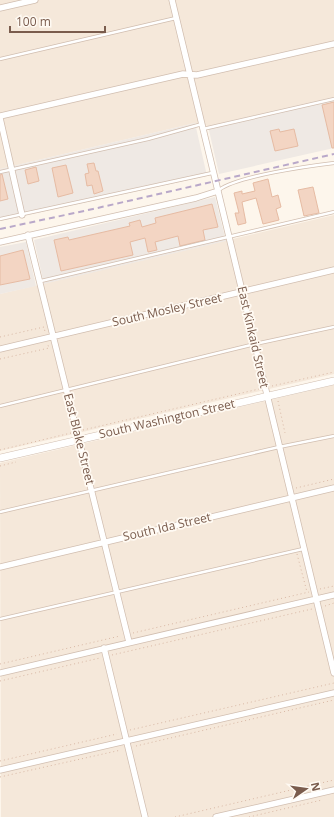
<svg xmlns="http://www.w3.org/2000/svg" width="334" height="817" font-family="'Open Sans',sans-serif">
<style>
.residential{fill:#f5e8da}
.industrial{fill:#efe9e4}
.building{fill:#f3d5c3;stroke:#e6bba3}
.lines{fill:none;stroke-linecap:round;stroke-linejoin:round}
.service-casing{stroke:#d1beb0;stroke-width:4}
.minor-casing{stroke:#d1beb0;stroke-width:7}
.tertiary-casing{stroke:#d1beb0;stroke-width:8}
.path{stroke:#d9b8a5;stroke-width:1;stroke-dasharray:1 3;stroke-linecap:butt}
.service{stroke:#fff;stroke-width:2.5}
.minor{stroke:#fff;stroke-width:5.5}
.tertiary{stroke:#fff;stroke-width:7}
.rail{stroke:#b9a8c9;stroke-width:2;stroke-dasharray:6 4;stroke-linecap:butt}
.labels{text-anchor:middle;stroke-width:3.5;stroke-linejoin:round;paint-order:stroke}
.street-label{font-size:12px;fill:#7a5c4d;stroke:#fffaf3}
</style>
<rect width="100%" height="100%" fill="#fdf6ec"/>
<path class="residential" d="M0,0H334V97L208,126L195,123L0,169Z
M334,215V374L0,451V294Z
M334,385V817H1L0,463Z"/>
<path class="industrial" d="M334,97V148L219,174L208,126Z
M195,123L207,176L0,221V169Z
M215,197L226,241L44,284L34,240Z
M26,242L36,286L0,294V247Z"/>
<path class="building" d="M334,102V148H332L322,105Z
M279,129L280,132L294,129L298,146L275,151L270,131Z
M94,163L96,171H98L103,191L94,194L92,185L87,186L85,174L89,173L87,164Z
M66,165L73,193L58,197L52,168Z
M36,167L39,181L28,184L25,170Z
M2,174L8,199L0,201V175Z
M268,179L272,197L278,195L281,207L276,209L279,220L263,224L256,198L242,202L246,223L238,225L235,213H239L234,193L242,191V194L255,191L253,183Z
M313,187L319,213L304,216L298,190Z
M212,204L218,227L203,230L205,240L180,246L178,236L155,242L157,250L148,252L145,238L130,242L133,255L61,271L54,240L68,237L69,240L130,226L129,223L140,220L142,227L156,223L155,218Z
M23,250L30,279L0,285V256Z"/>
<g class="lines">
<defs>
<path id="service" d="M0,59L176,18
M203,129L334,99
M0,172L148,139L202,124
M219,190C237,176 309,166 334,163
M0,219L212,173
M41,281L334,212
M0,406L255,344L334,327
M0,512L279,447L334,436
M0,619L303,549"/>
<path id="minor" d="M172,0L334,673
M0,8L35,0
M0,116L183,74L197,75L334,44
M0,118L22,215
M28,235L129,642
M0,242L196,198L218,191
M0,349L334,270
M0,567L334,488
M104,648L145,817
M0,673L334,595
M0,770L334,693
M216,817L334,790"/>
<path id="tertiary" d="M0,458L334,381"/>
</defs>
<use href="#service" class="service-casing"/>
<use href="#minor" class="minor-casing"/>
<use href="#tertiary" class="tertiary-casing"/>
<path class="path" d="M0,337L44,327L45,332
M0,359L49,348L48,345
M272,386L334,372
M278,401L285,433
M83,430L259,389
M0,450L71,433
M0,466L16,462
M296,488L334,479
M297,554L307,592
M320,589L334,586
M325,606L334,603
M133,633L309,592
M112,655L312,609
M0,664L120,636
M0,681L100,658
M130,730L334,683
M136,746L334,700
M0,761L117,734
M0,777L121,750
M175,817L334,780
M249,817L322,800"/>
<use href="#service" class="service"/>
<use href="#minor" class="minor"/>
<use href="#tertiary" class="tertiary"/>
<path class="rail" d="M0,229L93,209L334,154"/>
</g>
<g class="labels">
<g class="street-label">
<text transform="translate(167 310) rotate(-13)" y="4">South Mosley Street</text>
<text transform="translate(253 337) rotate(77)" y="4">East Kinkaid Street</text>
<text transform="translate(167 419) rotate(-13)" y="4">South Washington Street</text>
<text transform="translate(79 439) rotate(76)" y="4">East Blake Street</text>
<text transform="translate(167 527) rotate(-13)" y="4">South Ida Street</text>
</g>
</g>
<g transform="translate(306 789) rotate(77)" stroke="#fffaf3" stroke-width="3" paint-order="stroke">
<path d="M0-3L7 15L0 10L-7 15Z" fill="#7a5c4d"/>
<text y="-6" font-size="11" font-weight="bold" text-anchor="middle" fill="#7a5c4d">N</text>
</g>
<path d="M10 26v6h95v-6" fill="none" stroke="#7a5c4d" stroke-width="2"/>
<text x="16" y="26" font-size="12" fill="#7a5c4d" stroke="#fffaf3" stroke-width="3" paint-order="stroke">100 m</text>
</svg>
